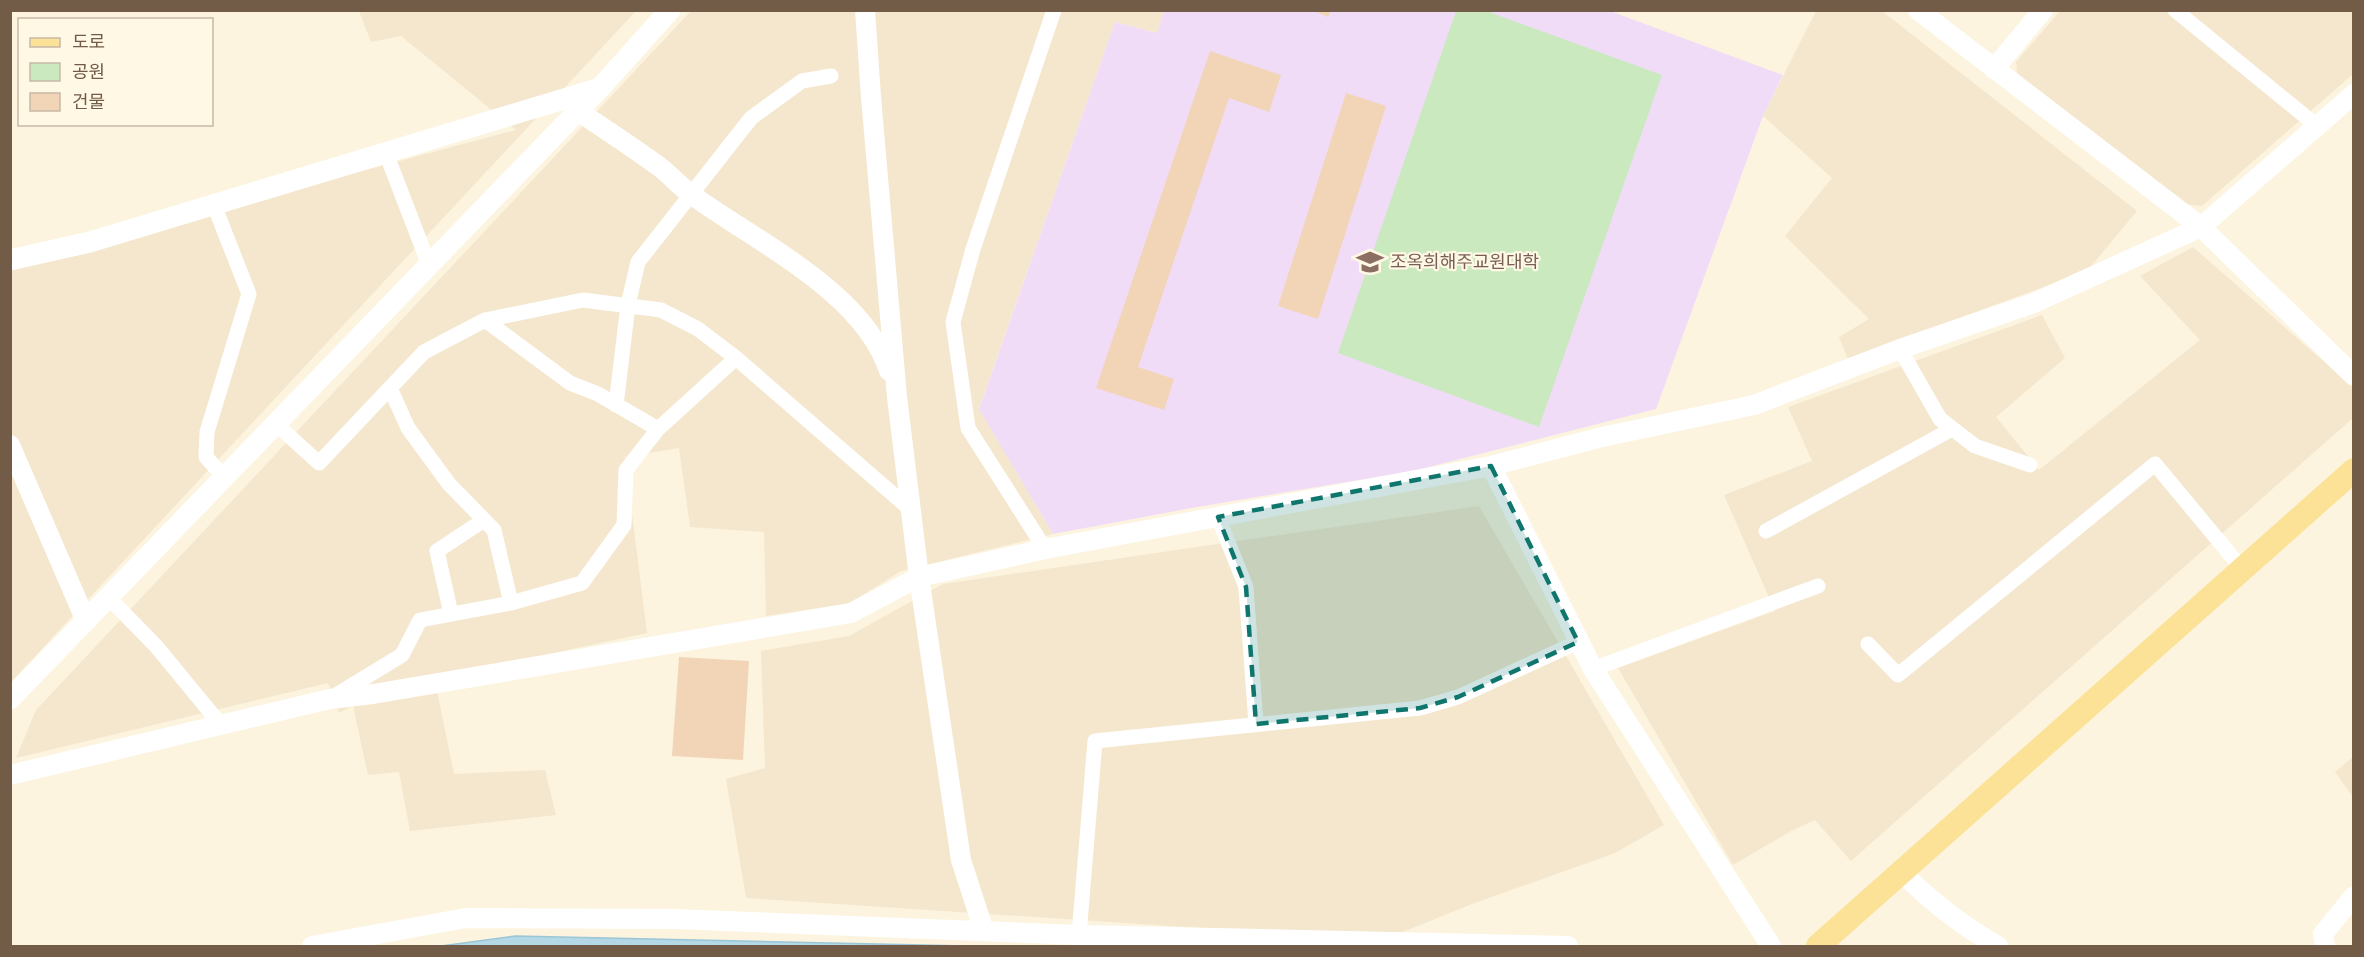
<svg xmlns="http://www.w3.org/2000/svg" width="2364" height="957" font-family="Barlow,'Noto Sans KR',sans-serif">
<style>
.residential{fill:#f4e7cd}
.education{fill:#f1dcf8}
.green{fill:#cae9be}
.water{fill:#b4d8e5;stroke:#9ac6d7;stroke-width:1.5}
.building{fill:#f1d5b6}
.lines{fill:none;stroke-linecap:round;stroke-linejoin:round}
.minor{stroke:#fff;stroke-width:15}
.tertiary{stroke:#fff;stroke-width:20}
.secondary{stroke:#fff;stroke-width:21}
.primary{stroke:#fce296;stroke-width:24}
.marked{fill:#0f766e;fill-opacity:0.2;stroke:#0f766e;stroke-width:4.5;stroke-dasharray:12 8;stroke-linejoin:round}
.labels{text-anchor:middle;stroke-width:4.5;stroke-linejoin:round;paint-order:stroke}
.education-label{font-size:18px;fill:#785e54;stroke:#fff8e5;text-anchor:start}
</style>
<rect width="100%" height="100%" fill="#fcf4df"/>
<path class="residential" d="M359,11H636L11,682V265L516,130L401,36L371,42Z
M691,11H1164L1157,33L1115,22L979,408L1053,534L901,571L850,603L766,616L764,532L690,527L679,448L625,457L647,633L437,678V691L454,774L545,770L556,815L410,831L399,772L368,775L353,706L339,713L328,683L16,758L36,710Z
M1816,11H1882L2137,211L2087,271L1848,359L1839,337L1869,319L1785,236L1832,178L1763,116Z
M2060,11H2353V74L2202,206L2182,204L2017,74L2016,62Z
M2193,247L2353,387V418L1851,861L1815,820L1791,831L1733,865L1618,668L1775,611L1724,495L1812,461L1788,407L2042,315L2065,358L1996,417L2039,470L2200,340L2140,276Z
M1479,506L1664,825L1615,853L1472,904L1383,940L746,898L726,779L765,768L761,651L849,636L943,584Z
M2353,757V797L2335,772Z"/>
<path class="education" d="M1164,11H1610L1783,75L1763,116L1656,409L1413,471L1197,507L1053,534L979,409L1115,22L1157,33Z"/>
<path class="green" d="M1456,11H1486L1662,75L1539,427L1338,353Z"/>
<path class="water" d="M515,936L968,946H441Z"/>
<path class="building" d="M1311,10H1331L1328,17Z
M1210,51L1281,75L1269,112L1229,98L1138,367L1174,379L1164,410L1096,388Z
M1346,93L1386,106L1318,319L1278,306Z
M679,657L749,661L743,760L672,756Z"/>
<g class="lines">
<path class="minor" d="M2175,10L2317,126
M386,153L429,265
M214,205L249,294L207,432L206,457L224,477
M485,320L570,383L598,394L658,429
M1900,349L1940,419L1975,446L2030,465
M390,388L408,428L449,484L494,530L511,603
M616,405L628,305L638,262L751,118L802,81L831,76
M276,424L319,463L424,352L485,320L583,300L661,310L698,329L736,358L910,509
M1218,517L1246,587L1256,724
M1766,531L1952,429
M1045,549L968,428L953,322L973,249L1054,10
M108,597L156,646L221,725
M451,614L437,551L484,520
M1868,644L1898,675L2155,464L2243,570
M1593,669L1818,586
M333,697L402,655L420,620L511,603L582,583L624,525L626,470L658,429L736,358
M1079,935L1095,741L1420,708L1458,697L1578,642"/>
<path class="tertiary" d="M865,10L871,97L897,397L919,577L961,860L984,931
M1918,10L2201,227L2354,376
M1994,69L2043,10
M578,111C606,130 634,148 661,168C672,177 681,187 692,195C755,241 864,292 889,371
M10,445L86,621
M1491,466L1593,669L1771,946
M10,775L330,699L373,694L851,613L919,577L1045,549L1491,466L1602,437L1754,405L1900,349L2034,303L2201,227L2354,94
M1901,872C1931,901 1961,926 1998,946
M312,946L466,918L675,919L1079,935L1568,946
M2325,946L2323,934L2354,896"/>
<path class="secondary" d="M10,260L90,242L597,89
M10,699L600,88L670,10"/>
<path class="primary" d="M1818,946L2354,470"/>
</g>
<path class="marked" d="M1491,466L1578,642L1458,697L1420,708L1256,724L1246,587L1218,517Z"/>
<defs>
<symbol id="university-bare" viewBox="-9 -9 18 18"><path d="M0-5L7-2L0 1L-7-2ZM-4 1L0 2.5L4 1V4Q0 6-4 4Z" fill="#8d6e63" stroke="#fff8e5" stroke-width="2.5" paint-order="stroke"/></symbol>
</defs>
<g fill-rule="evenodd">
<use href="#university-bare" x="1351" y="243" width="38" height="38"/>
</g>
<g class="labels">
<g class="education-label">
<text x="1390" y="268">조옥희해주교원대학</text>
</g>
</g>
<rect width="2364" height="957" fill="none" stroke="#725b47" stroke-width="24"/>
<rect x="18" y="18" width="195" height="108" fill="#fff8e5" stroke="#c7b9a6" stroke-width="1.5"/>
<rect x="30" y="38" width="30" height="9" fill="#fce296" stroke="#c7b9a6" stroke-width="1.5"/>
<text x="72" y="48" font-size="18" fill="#725b47">도로</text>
<rect x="30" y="63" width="30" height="18" fill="#cae9be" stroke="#c7b9a6" stroke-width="1.5"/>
<text x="72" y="78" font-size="18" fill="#725b47">공원</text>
<rect x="30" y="93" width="30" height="18" fill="#f1d5b6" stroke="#c7b9a6" stroke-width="1.5"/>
<text x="72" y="108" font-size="18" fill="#725b47">건물</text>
</svg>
